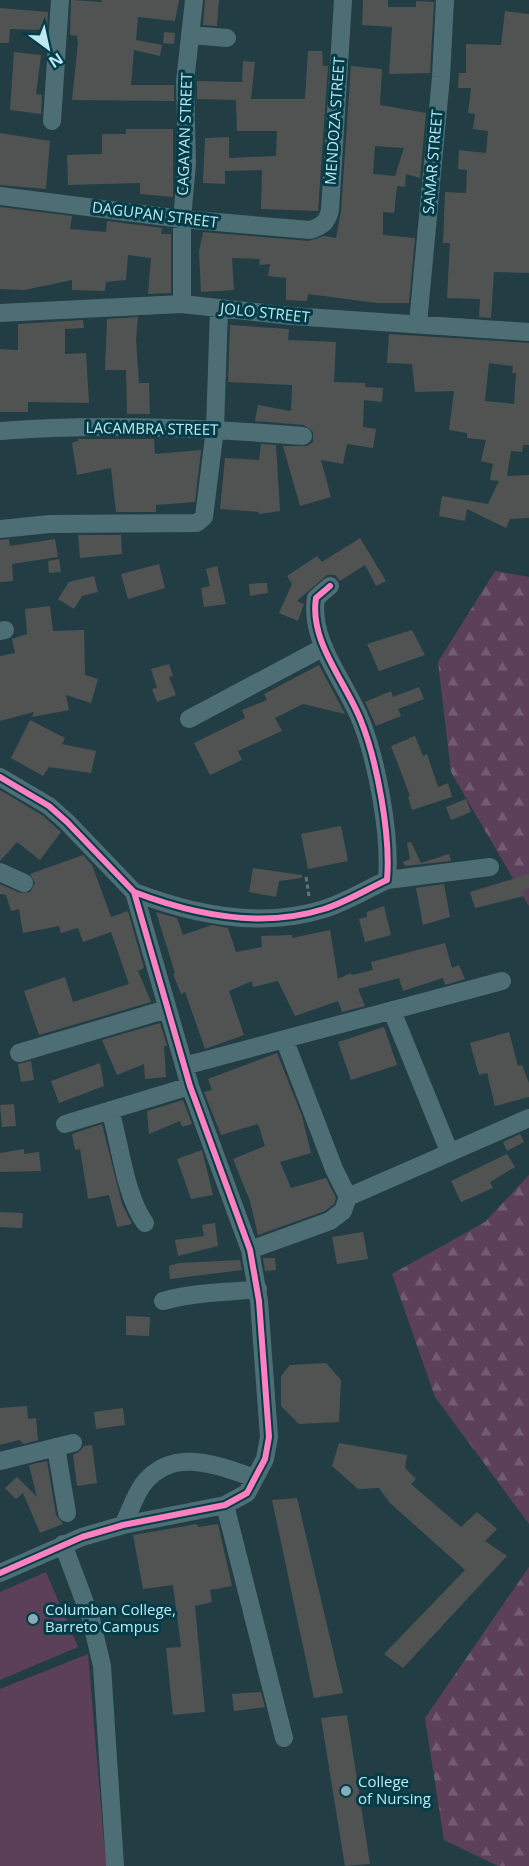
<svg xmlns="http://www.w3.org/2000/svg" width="529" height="1866" font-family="'Open Sans',sans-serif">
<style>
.forest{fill:url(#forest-firs)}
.pitch{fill:#5c405a}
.building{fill:#515352;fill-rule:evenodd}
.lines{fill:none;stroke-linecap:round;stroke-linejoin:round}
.path{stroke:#5c777c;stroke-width:3;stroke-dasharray:4.5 3;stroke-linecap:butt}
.minor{stroke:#4d6e75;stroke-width:18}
.cycleway-casing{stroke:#043d47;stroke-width:10}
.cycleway{stroke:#ff80c0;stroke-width:6}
.poi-dot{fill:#87adb6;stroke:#043d47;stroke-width:2}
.labels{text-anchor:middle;stroke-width:6;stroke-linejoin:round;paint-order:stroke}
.street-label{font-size:15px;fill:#bee9f4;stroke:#043d47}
.poi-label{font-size:15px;fill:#bee9f4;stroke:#043d47;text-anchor:start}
</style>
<defs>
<pattern id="forest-firs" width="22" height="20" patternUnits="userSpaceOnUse" patternTransform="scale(1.5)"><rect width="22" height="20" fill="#5c405a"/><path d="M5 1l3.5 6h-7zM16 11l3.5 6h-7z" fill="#725c72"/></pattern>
</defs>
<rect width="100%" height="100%" fill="#223e44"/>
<path class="forest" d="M495,571L529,577V906L451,772L438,662Z
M529,1175V1524L435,1397L392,1274L485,1222Z
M529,1567V1866H498L444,1840L425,1718Z"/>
<path class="pitch" d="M46,1572L78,1647L0,1680V1592Z
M88,1654L106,1866H0V1689Z"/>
<path class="building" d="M71,0L102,2V0H179L175,21L138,17L136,40L162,45L160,56L134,50L131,85H174V101L72,100L78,43L77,36L70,35Z
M205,0H219L217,26L203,25Z
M363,0H388V7H416V1L434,2L430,73L389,74L392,27L362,25Z
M0,8L48,12L47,30L10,29L9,43H0Z
M505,11L529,14V273L494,272L491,318L479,317L480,299L447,298L450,243H443L445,192L466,193L467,170L458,169L459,150L486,153L488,131L473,129L475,114L468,113L471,88H458L459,73H466V44L501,45Z
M164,32L175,33L174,44L163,43Z
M308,51H322L323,66H328L318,211L261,209L262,170L225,171V184L203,183L205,138L229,137V158L276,156L277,131H237L236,100L197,99V81L242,82L243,61L255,62L251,99H305Z
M14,52L41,55L36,94L42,95L41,114L10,110Z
M351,66L382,69L380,105L426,113L420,178L406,174L405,187L397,186L394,213L383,212V235L415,238L409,303H377L308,294L307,301L286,300V278L268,276L270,264L259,265L260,259L232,258L234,290L201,292L199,251L203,232L309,241L324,236L336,238L341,211ZM375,146L404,148L395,176L373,174Z
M126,129H173V197L140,194V183L68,185L67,155L102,154V134H126Z
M0,133L50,141L46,189L0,185Z
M0,207L72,216L70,229L106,232L107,221L162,228L161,234H171V293L148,294L151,258L128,255L126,280L106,282L105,291L72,290V280L24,290L0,289Z
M138,317L136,340L139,383H149L150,414H127L126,370H105L107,319Z
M83,320L84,328L65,329V354L86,353L89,403L28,402V412H0V349L18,350V324Z
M230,325L289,329L288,340L336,342L334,382L365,383V387L383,388L382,402L364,400L363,427L376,429L373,448L347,444L343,464L321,460L331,497L300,506L283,446H307L313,442V432L304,425L255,421L258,405L291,411L292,385L228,382Z
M389,334L529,343V445H523L522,452L511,451L507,476L529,475V518L510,519L506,528L467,509L465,521L439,516L442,496L488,504L499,481L490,480L493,464L481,461L486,440L467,438V433L449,430L454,391L415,392L412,364L387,363ZM489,363L513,366L512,373H516L514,404L485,401Z
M78,439H154L155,454L201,450L195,502L156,505V512H116L111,468L77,475L72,443L78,441Z
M261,444L276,445L280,511L259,514V512L220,509L225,458L259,460Z
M78,535H121L122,554L80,558Z
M360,538L386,581L376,586L365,565L340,581L335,575H327L297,601L304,604L298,621L279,613L292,584L287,576L317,556L322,562Z
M9,539L10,546L55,539L58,557L12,564L13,581L0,582V540Z
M59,559L61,572L49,573L48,561Z
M159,564L165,588L128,599L121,574Z
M217,566L226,604L204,607L201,588L210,586L206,569Z
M94,576L98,592L82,596L74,609L58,599L69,582Z
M261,583H267L268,593L250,596L249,584Z
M50,606L53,631L84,630L85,675L98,679L91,703L66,695L69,710L32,717L34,712L0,721V656L15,653L12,639L27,634L25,609Z
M412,630L425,655L379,671L367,644Z
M169,664L173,676L169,677L176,695L157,702L152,689L157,688L151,669Z
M319,665L345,714L303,704L275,718L282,731L238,751L242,760L210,775L194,743L245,718L242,710L267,700L264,694Z
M419,687L424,699L398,709L401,716L376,726L365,702L391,691L393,697Z
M30,720L65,738L62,744L96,751L91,773L49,767L43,776L11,758Z
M415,736L423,756L427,754L438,787L448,783L452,797L412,810L408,797L410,796L391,746Z
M0,790L42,815L61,832L40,860L17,842L0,861Z
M466,799L471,812L451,820L446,807Z
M341,826L348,861L308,869L301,834Z
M411,842L421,863L449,854L451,861L405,866L403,862L410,859L407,843Z
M83,855L92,865L111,917L128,911L144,968L138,971L151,1002L39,1035L24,991L65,977L73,1002L129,984L111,932L83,942L78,928L61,933L59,926L23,933L19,909L11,911L6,895L0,894V884L20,893L30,892L35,883L30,874Z
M253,868L302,875V878L279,881L276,897L249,892Z
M529,874V888L522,891L524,896L475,908L470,892Z
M444,884L450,917L423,925L416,888Z
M384,906L391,935L365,942L359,919L367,917V912Z
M156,912L177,918L183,935L212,925L228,928L236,952L262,947L261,936L292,935V938L330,930L338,979L351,973L352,975L373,970L371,962L445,943L452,968L459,965L465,979L445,985L443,978L403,991L399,978L358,989L365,1006L342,1012L338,1001L295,1016L278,981L253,987L252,981L229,991L244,1035L205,1049L185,992L181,994L173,974L175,973Z
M160,1023L167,1046H164L166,1077L145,1079L144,1064L117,1075L102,1040Z
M384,1027L397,1065L351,1080L338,1042Z
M509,1032L518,1066L522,1065L529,1083V1097L495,1106L487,1073L479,1075L470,1043Z
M277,1053L302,1116L311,1153L280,1162L291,1188L326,1178L336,1198L334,1204L325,1211L258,1235L250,1201L233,1159L265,1146L258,1124L221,1135L204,1092L212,1090L208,1079Z
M31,1061L34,1080L21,1082L18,1064Z
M100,1063L104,1086L59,1103L51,1081Z
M183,1100L192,1124L182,1127L180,1121L149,1134L147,1111Z
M14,1104L16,1126L2,1127L0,1105Z
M102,1124L122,1204L132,1224L117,1227L109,1195L88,1199L80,1149L75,1150L72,1134Z
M520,1134L524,1142L507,1151L503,1142Z
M24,1149V1154L39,1152L41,1171L0,1172V1153Z
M202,1150L213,1195L191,1199L177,1159Z
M507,1154L515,1167L490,1182L493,1188L461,1202L451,1181Z
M0,1212L23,1213L22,1228L0,1227Z
M215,1223L218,1246L178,1256L175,1240L204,1236L202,1225Z
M363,1232L368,1259L337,1264L332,1237Z
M263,1258H275L276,1270L265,1271Z
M240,1260L242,1270L170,1279L169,1266L179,1263Z
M126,1316L150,1317L149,1336L126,1335Z
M326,1363L341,1380L339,1422L299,1424L281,1406V1376L290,1365Z
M27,1406L28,1419L36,1418L38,1440L24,1444L19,1440L0,1445V1408Z
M123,1408L125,1425L96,1429L94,1412Z
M339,1443L407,1455L405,1468L416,1479L411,1484L461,1527L477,1512L497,1529L485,1541L507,1556L403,1668L384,1654L465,1570L390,1503L379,1488L358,1489L332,1466Z
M92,1445L97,1483L77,1486L73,1455L80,1451L84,1446Z
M47,1461L56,1515L63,1524L40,1533L23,1493L16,1499L5,1488L17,1477L37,1497L29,1465Z
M297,1498L343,1693L314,1698L272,1500Z
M197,1524L198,1527L218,1524L232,1586L210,1590L212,1602L195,1606L205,1712L173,1715L166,1648L181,1647L173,1585L143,1589L133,1535Z
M261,1692L265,1707L234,1711L232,1694Z
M347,1715L370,1864L345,1866L321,1718Z"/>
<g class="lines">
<path class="path" d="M306,877L309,896"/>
<path class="minor" d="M190,35L227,38
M52,121L60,0
M0,196L182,219L310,230C322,226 327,223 330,210L343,0
M182,304V219L187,164L185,82L194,0
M0,313L182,304L292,316L529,332
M418,323L441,77L445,0
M0,431C101,423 203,428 303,436
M0,529L50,524L197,523L204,517L215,429L219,308
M0,631L5,630
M189,719L324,647
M0,777L49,806L67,822L134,892L190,1086L250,1250L259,1301L269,1437L265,1459L247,1493L225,1505L123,1525L82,1537L0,1573
M0,872L24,883
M387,880L490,867
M134,892C194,915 261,929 324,909C346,902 367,889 387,880C391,836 377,761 361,721C346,682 309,642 316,598L330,586
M392,1011L449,1151
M285,1041L334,1169L348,1197
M19,1053L167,1009
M184,1066L502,981
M110,1110C120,1143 125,1196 145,1223
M65,1124L190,1086
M250,1250L330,1221L343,1211L348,1197L529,1118
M163,1301C194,1292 225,1293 258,1289
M56,1447L67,1513
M0,1461L73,1443
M225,1505L284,1738
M123,1525C130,1512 135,1494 144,1483C174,1446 218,1466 255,1478
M63,1544L91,1619L102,1666L115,1866"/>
<defs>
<path id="cycleway" d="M0,777L49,806L67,822L134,892L190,1086L250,1250L259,1301L269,1437L265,1459L247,1493L225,1505L123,1525L82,1537L0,1573
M134,892C194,915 261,929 324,909C346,902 367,889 387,880C391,836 377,761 361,721C346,682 309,642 316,598L330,586"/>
</defs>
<use href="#cycleway" class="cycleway-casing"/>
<use href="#cycleway" class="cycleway"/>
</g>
<g class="poi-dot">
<circle cx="33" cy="1619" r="6"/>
<circle cx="346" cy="1791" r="6"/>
</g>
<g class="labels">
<g class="street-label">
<text transform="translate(335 121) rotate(-86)" y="5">MENDOZA STREET</text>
<text transform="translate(185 134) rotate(-88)" y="5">CAGAYAN STREET</text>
<text transform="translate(433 162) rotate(-85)" y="5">SAMAR STREET</text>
<text transform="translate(155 215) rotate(7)" y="5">DAGUPAN STREET</text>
<text transform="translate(265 313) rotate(6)" y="5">JOLO STREET</text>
<text transform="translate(152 429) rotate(1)" y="5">LACAMBRA STREET</text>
</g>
<g class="poi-label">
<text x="45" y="1615">Columban College,<tspan x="45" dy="17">Barreto Campus</tspan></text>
<text x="358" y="1787">College<tspan x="358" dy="17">of Nursing</tspan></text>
</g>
</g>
<g transform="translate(48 48) rotate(147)" stroke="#043d47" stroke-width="4.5" paint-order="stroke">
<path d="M0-4.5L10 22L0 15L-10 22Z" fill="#bee9f4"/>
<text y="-9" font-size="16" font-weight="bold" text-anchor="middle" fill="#bee9f4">N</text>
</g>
</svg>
